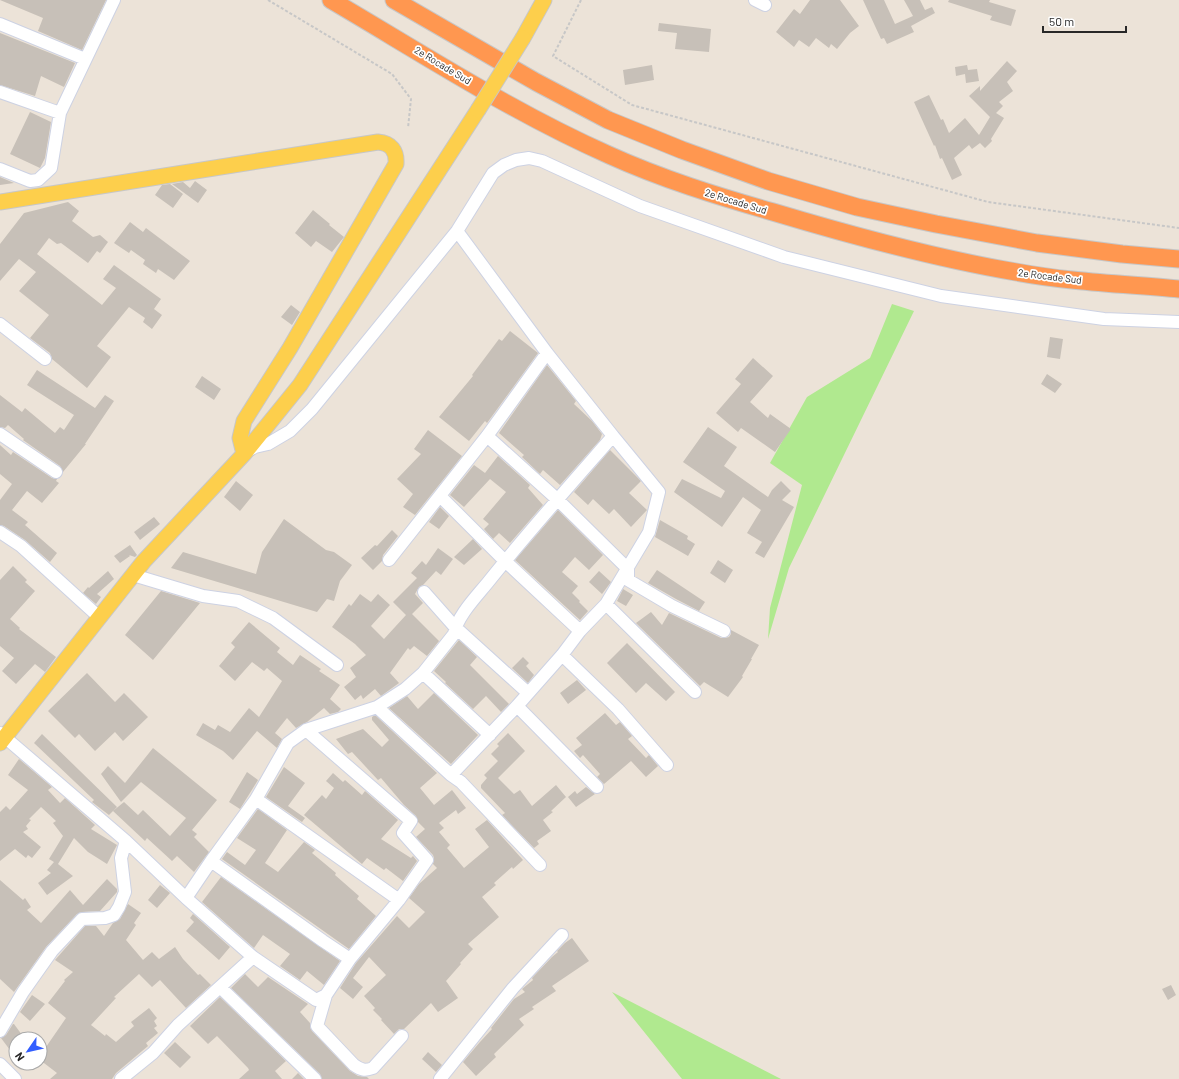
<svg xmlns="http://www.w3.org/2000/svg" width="1179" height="1079" font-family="Barlow,sans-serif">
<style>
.green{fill:#b0e98f}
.building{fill:#c7c0b8}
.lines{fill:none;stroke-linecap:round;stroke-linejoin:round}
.minor-casing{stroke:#cdd2e3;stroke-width:14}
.major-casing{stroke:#c7c7c7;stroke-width:17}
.highway-casing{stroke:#c7c7c7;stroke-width:19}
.path{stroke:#c7c7c7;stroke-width:2;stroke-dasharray:3 2;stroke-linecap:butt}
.minor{stroke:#fff;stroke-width:12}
.major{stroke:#fdcf4c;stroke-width:15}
.highway{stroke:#ff9750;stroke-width:17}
.major-bridge-casing{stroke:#c7c7c7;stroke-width:17;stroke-linecap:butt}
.major-bridge{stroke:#fdcf4c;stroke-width:15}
.labels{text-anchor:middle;stroke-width:3.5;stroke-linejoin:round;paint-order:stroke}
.street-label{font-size:10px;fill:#282828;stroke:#fff}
</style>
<rect width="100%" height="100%" fill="#ece3d8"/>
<path class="green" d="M892,304L914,311L789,568L768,639L770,608L802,485L770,463L807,397L870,358Z
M612,992L781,1079H682Z"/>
<path class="building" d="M0,0H106L82,50L38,31L43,18Z
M810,0H840L859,26L850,33L837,49L831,44L829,48L816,38L809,47L799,40L794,47L776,32L794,9L800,14Z
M863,0H884L895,24L913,16L904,0H920L925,10L932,7L935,13L911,26L914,32L887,44L884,38L881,39Z
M949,0H990L989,2L1016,10L1011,26L990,20L992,16L948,2Z
M659,23L711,29L709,52L675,49L677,33L658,31Z
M0,33L75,63L64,87L41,76L35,96L0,85Z
M1007,61L1017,71L1007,82L1013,91L999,102L1003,106L996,113L1004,118L991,139L992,141L985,148L980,143L972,149L969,145L954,158L962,175L952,180L942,158L940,159L935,145L934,146L914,102L929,95L941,120L943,119L949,133L965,118L979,135L990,117L969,96L980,86V91Z
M652,65L654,80L625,85L623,70Z
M967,65L968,70L977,69L979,81L966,83L965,74L956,76L955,67Z
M30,112L51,122L45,158L40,168L10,154Z
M0,177L14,183L0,185Z
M195,181L207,190L198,203L172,184L183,182L190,188Z
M170,184L183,194L173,208L155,195L162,185Z
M68,202L79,211L72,221L93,237L100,235L108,242L100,253L97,251L88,263L61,243L57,244L49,238L37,254L102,305L116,288L103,279L114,265L161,299L154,309L162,315L152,329L143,322L145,318L129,307L97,346L111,357L87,388L52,359L50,353L30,338L49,315L19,291L36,272L19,259L0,281V244L24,213Z
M313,210L330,224L329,225L344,237L332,252L316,241L311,247L295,233Z
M130,222L143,232L146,228L190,261L174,280L158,269L156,273L143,264L145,260L131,250L129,253L114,243Z
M291,305L300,312L292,325L281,317Z
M510,331L538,353L487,423L485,421L469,441L439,417L473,376L472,375L499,339L502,341Z
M1050,337L1063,339L1060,359L1047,357Z
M753,358L773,376L750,402L768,418L770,414L791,429L775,452L741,428L738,432L716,413L741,384L735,379Z
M547,365L576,401L574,404L592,421L602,434L600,440L560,485L543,470L540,474L522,457L524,455L499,433Z
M37,370L95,408L105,395L114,401L85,444H86L63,472L60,466L23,440L24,439L8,425L5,428L0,427V395L22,412L25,408L55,433L60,427L64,430L74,415L27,385Z
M1047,374L1062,384L1055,393L1041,384Z
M202,376L221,389L214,400L195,387Z
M708,427L737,447L724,466L768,497L772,490L781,481L791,491L782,500L794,507L764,558L755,553L762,542L747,533L761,510L743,497L722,527L674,492L682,479L721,498L725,491L683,462Z
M428,430L462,456L415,515L403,507L413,494L397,479L421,454L414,449Z
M0,445L11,455L13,452L52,478L57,479L56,481L59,483L42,503L27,491L12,510L28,522L25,525L57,553L50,562L25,540L4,526L0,525V500L12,484L0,474Z
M610,450L641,481L629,493L647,510L631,527L614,509L609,514L593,499L588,505L574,492Z
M498,456L530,485L528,488L543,505L510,543L499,533L493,539L484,529L489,524L483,519L506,492L490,479L464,507L450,495L474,465L485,473Z
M236,481L253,495L240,511L224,497Z
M440,507L449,516L439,529L429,522Z
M558,510L603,555L589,570L575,557L562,572L578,586L572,593L580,601L579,602L588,611L580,620L515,560Z
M154,517L160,524L140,540L134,532Z
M284,519L326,550L334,552L352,565L340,581L334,601L327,599L317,612L171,568L183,552L256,574L262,552Z
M660,520L688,536L687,539L695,544L688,556L655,537Z
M392,530L398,536L383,555L382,561L373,570L361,558L375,545L377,546Z
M473,539L482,549L464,565L454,557Z
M130,545L137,555L135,557L129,555L130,556L120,563L114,556Z
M438,548L453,559L441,575L436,571L423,585L419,587L415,594L423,603L412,614L439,641L427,656L414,646L410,650L408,648L390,673L399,683L381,696L375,689L363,699L361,695L355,700L344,687L356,677L350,668L366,655L355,644L332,627L349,604L351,606L360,594L371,602L378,594L390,605L371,626L384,639L406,615L393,602L417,578L411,573L422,561L426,565Z
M718,560L733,570L725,583L710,573Z
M13,566L27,580L25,582L35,591L10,619L20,628L19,629L56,657L45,672L35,664L16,684L2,671L14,658L0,646V580Z
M657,570L705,602L699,611L701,612L676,599L648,583Z
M108,571L114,579L97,594L101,597L96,604L83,593L88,587L89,588Z
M599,571L611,582L602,594L589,582Z
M623,589L633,595L626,606L617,601Z
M161,591L200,603L153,660L125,635Z
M651,612L662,625L669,613L721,638H725L729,637L731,634V630L759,645L751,659H752L742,676L743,677L728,697L704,682L700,686L637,624L636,623Z
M249,622L280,648L277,652L293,665L300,655L321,669L319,671L340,685L330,699L341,709L338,712L330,714L324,708L307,722L296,728L287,718L275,733L282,739L277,748L257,731L233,760L223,751L196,735L203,723L215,730L218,725L230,732L249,708L259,717L282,681L267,668L264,671L252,662L235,681L219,666L235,647L231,643Z
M459,640L477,657L470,665L509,704L501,712L486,696L473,709L445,683L446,682L434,671Z
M627,643L675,692L666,701L646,683L636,693L607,663Z
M523,657L529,663L526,666L534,675L528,683L512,668Z
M87,673L115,702L124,693L148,717L123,741L115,732L95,751L79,734L75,738L48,711Z
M577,680L586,690L568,704L560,693Z
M434,693L478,735L451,764L389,708L407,696L418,709Z
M605,713L616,725L620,722L632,736L628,739L646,758L649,755L658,766L646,777L631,761L604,784L597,777L600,774L583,755L580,758L574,751L582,745L576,738Z
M375,715L437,773L420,788L434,805L452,790L466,808L458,814L456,810L439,823L444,828L439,832L450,845L447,848L464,868L489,847L475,829L487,820L523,860L513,869L512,867L494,883L496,885L482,897L499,917L468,944L473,949L460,963L461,964L446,981L458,998L438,1012L431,1003L404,1029H399L394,1034L381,1020L382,1019L373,1010L375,1008L364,996L386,975L369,957L353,978L363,987L353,999L340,988L356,963L397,916L409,928L425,912L409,898L419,884L437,868L433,864L434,858L433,855L416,837L425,829L418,822L416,816L404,805L381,778L378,780L352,752L348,754L336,739L363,729L382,747L389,740L372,720V717Z
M508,733L525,751L498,778L514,794L520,790L532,806L556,785L566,797L551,811L553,812L543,820L551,831L537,841L539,844L534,848L502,815L505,813L481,788V785L487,778L484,775L498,761L491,754L499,746L497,744Z
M42,734L117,807L109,815L92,802L94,800L34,743Z
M153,748L217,800L192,830L197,834L194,837L209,852L194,872L177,856L172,861L147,838L145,841L113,811L124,802L138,815L143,810L170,836L186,818L141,782L121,802L101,774L108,766L125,783Z
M19,759L52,787L48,790L60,803L65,798L95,825L91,829L117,845L107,864L88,852L74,838L58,864L73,876L47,895L38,883L51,873L47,870L54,862L49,859L63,836L53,823L56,821L41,807L29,819L31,820L26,826L28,829L23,832L41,847L32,858L28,855L26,858L15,849L0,861V812L6,806L10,810L28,790L8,775Z
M284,767L305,783L288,806L305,818L302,822L266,797Z
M247,772L258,780L240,809L229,802Z
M333,773L343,782L345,780L362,795L365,791L398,820L381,839L411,858L413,856L417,861L403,881L386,868L384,870L367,858L362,864L304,815L322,795L326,799L334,788L326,781Z
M586,787L595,794L576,807L568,797L575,791L577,794Z
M258,809L287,830L265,863L278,872L304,842L315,850L312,853L336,873L335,875L359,896L357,899L376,916L349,949L222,859L227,852L245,865L256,850L237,838Z
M221,877L340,961L324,985L307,971L300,980L280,966L290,954L263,935L254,948L202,902Z
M107,879L117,889V892L100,911L82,912L77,914L46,947L14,992L0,979V880L23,900L25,898L31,907L27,910L41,923L70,890L83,905Z
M160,885L170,893L157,908L148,900Z
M128,904L141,913L134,923L136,925L126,940L143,960L152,952L159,959L175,947L183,959L198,975L200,974L211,985L186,1008L160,980L152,987L139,974L114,997L116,998L91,1025L105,1036L106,1034L116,1042L134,1026L131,1022L149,1008L157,1018L154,1021L157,1026L154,1028L158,1033L146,1043L148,1046L116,1073L112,1079H50L57,1073L40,1060V1039L46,1047L66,1018L48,1003L65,981L64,980L73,972L55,960L85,926H96L104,936L113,923L120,919Z
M193,914L230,947L219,960L186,931L194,922L190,918Z
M572,938L589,961L552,986L556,991L532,1007L534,1009L519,1019L524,1025L494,1054L496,1057L476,1076L463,1062L480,1042L492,1029L491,1028L514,999L525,992L522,989L533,980L532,978L552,957L558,952L557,951L565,943Z
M245,974L258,987L268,977L308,1004L300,1012L310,1023V1027L312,1031L350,1071L358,1076L367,1077L369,1079H322L320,1074L231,988Z
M1171,985L1176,995L1168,1000L1162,989Z
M32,995L45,1004L30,1021L20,1012Z
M220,997L286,1061L275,1071L282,1079H239L249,1070L248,1068L217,1036L208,1044L190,1026Z
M13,1024H14L25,1039H16V1045L10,1050L1,1038L6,1035Z
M175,1042L191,1057L180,1068L164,1053Z
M428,1052L442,1065L436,1072L422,1059Z
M298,1073L304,1079H292Z"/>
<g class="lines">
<defs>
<path id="minor" d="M755,0L765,5
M0,24L85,59
M0,92L60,113
M0,169L30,181L38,180L51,168L60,113L114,0
M0,324L45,359
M0,434L56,472
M487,436L558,500L628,569V580L672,606L724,631
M246,452L255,447L268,444L290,431L312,409L457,231L493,173L504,165L516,160L529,158L542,161L640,206L784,257L941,296L1104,319L1179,322
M440,496L505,561L580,631
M0,532L21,546L99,617
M389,560L487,436L547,353
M133,575L203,596L238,601L273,618L337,665
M424,592L455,627L528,693
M606,604L695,692
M562,655L618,709L667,765
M423,673L490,735
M517,706L597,787
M377,707L451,775L461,782L540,865
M306,730L411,821L403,833L427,860L399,900
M0,733L126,841L186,898L253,957L178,1025L153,1053L121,1079
M451,775L517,706L562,655L580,631L606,604L649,532L659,492L613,436
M211,861L256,799L288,743L306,730L377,707L405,689L423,673L454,634C457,616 477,596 489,581C529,531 571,484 613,436L547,353L457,231
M186,898L211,861L323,941L350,959L399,900L256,799
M253,957L316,1000L326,995
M350,959L326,995L317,1026L354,1065C361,1070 365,1071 373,1068L402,1036
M220,987L315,1079
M0,1031L23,992L52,951L82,919L105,918L114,915L119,907L125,892L121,858L126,841
M0,1064L15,1079
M440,1079L513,988L562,935"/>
<path id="major" d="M523,38L544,0
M0,202L378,142C391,143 397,151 396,164L290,348L244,421L240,438L244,454
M0,743L144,561L244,454L300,385L478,110"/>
<path id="highway" d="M331,0C423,54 512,112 609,155C662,179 717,196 773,212C853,236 933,258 1016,272C1069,282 1125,284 1179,289
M394,0L536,82L608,120L682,150L768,181L857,207L936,224L1037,243L1122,254L1179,259"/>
</defs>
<use href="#minor" class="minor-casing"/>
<use href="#major" class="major-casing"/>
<use href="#highway" class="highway-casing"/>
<path class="path" d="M268,0L392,74L411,99L408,128
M581,0L553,56L632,105L988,202L1179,228"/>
<use href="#minor" class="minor"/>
<use href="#major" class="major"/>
<use href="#highway" class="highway"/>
<defs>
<path id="major-bridge" d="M478,110L523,38"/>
</defs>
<use href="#major-bridge" class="major-bridge-casing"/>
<use href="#major-bridge" class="major-bridge"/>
</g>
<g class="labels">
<g class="street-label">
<text transform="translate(443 65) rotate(31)" y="4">2e Rocade Sud</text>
<text transform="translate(736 201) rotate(17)" y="4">2e Rocade Sud</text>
<text transform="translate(1050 276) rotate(7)" y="4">2e Rocade Sud</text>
</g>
</g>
<g transform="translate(28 1051) rotate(236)"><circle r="19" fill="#ffffff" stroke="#a9a9a9"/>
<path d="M0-3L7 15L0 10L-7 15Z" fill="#325eff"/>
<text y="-6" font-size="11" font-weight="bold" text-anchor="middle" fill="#282828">N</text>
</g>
<path d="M1043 26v6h83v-6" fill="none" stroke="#282828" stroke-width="2"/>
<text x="1049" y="26" font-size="12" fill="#282828" stroke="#ffffff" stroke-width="3" paint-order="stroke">50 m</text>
</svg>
